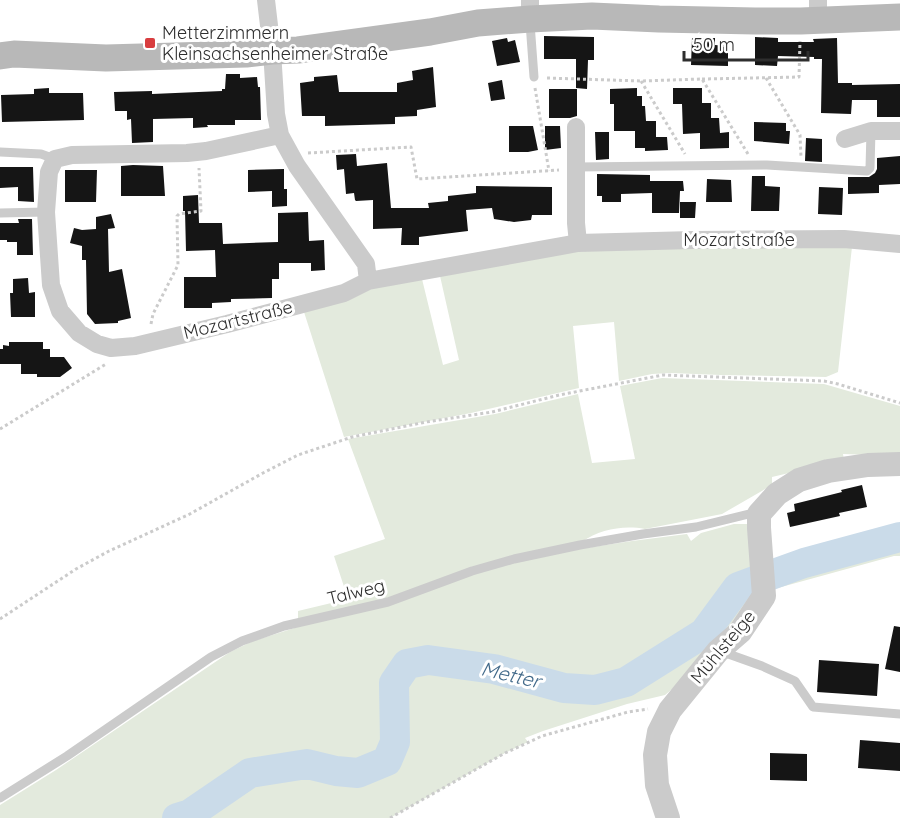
<svg xmlns="http://www.w3.org/2000/svg" width="900" height="818" font-family="Quicksand,sans-serif">
<style>
.green{fill:#e3eadd}
.lines{fill:none;stroke-linecap:round;stroke-linejoin:round}
.river{stroke:#cadbe9;stroke-width:30}
.building{fill:#151515}
.path{stroke:#cbcbcb;stroke-width:3;stroke-dasharray:3 3;stroke-linecap:butt}
.service{stroke:#cbcbcb;stroke-width:9}
.minor{stroke:#cbcbcb;stroke-width:18}
.tertiary{stroke:#cbcbcb;stroke-width:24}
.secondary{stroke:#b8b8b8;stroke-width:27}
.poi-dot{fill:#d83d3f;stroke:#fff;stroke-width:2}
.labels{text-anchor:middle;stroke-width:6;stroke-linejoin:round;paint-order:stroke}
.poi-label{font-size:18px;fill:#2e2e2e;stroke:#fff;text-anchor:start}
.street-label{font-size:18px;fill:#2e2e2e;stroke:#fff}
.water-label{font-size:20px;font-style:italic;fill:#426a8a;stroke:#fff}
</style>
<rect width="100%" height="100%" fill="#fff"/>
<path class="green" d="M852,247L838,372L826,377L721,375L670,373L652,374L619,381L614,322L573,326L579,388L471,413L344,437L304,312L373,285L422,279L443,365L459,360L440,276L564,253L606,249Z
M662,378L824,384L900,406V456L843,454L844,460L772,477V485L722,514L645,529C624,525 600,529 582,542L387,601L298,619V611L348,599L334,556L385,539L348,439L495,414L578,394L592,463L635,459L620,386Z
M734,524H747L764,596L740,632L665,695L627,704L543,731L525,738L528,742L505,753L390,818H0V805L56,770L230,652L253,641L514,559L632,541L687,534L691,541L701,533Z
M900,524V556H894L774,589L768,563Z"/>
<g class="lines">
<path class="river" d="M177,818L190,814L250,773L307,764L336,771L358,773L387,761L395,742L394,683L407,664L428,660L494,669L564,688L595,690L626,682L704,633L738,587L804,563L900,537"/>
</g>
<path class="building" d="M544,36L594,37V60H588L587,89L576,88V59H544Z
M755,37L778,38V42H814L813,39L837,38L838,83H852V85L900,84V117H877V100H852L851,114L821,113L822,59H814V57L778,56L777,66L755,65Z
M507,38L508,42L515,40L520,62L497,66L492,41Z
M692,38H715V45L728,46V66L691,65Z
M433,67L436,107L417,110V116L395,117V124L325,126V116H302L300,83L314,81V77L337,75L339,92H397V83L413,80L412,71Z
M226,74H240V78L257,77L258,87H260L261,120H235V125H207L208,127L193,128V118L153,119V142L132,143L131,119L127,120V111H115L114,92L152,91V94L222,91V89H225Z
M502,80L505,99L491,101L488,83Z
M49,88V93H83L84,120L2,122L1,95L34,94V89Z
M637,88V96H642V106H645L646,121H656V137H667L668,150L645,151V148H635V131H614V104H610V89Z
M673,88H702V103H711V118H719L720,133L729,132V148L700,149V133L683,134L682,104H673Z
M549,89H577V116L570,118H549Z
M754,122L786,123V131H790L789,144L754,141Z
M509,126H533L538,150L528,152H509Z
M545,126H560L561,148L545,150Z
M595,132H609V159L596,160Z
M806,138L822,139V162L805,161Z
M356,154L357,166L387,163L391,208H429L428,203L448,201V196L476,193V186L552,187V215H532L531,220L514,222L494,219L492,208L466,210L468,231L419,237V245H401L402,228L373,229V200L356,201L355,200L354,193L346,194L344,169L337,170L336,155Z
M900,156V184L879,185V193L848,194V177H869L875,173L877,169V158Z
M133,165L163,166L165,196H121V166Z
M0,167H33L34,202L18,201V187L0,188Z
M284,169V189H287V206L272,207V191L248,192V170Z
M65,170H97L96,202H65Z
M597,174L650,175V181H683L684,191H680L679,213H652V193L621,194V202H602V196H597Z
M752,176H765V186L780,187L779,211H751Z
M707,179L731,180L732,202H706Z
M819,187L843,188L842,215L818,214Z
M198,195L199,223H222L223,244L278,242V213L308,212L309,241L324,240L325,270L311,271V263H279V279H272V298L231,299V302L212,303V308H184V277H216L215,250L186,251L185,211H183V196Z
M680,202H696L695,218H680Z
M111,214L115,228L108,229L109,272L122,269L131,318L118,321V323L95,324L87,314L86,260H82V246L70,243L74,228L82,230L96,229V217Z
M18,219H32L33,255H17V242H7V240H0V223H19Z
M28,278L29,293L35,292V317H11L10,293H13V279Z
M9,342H43V349H50V357H64L72,368L60,377H37V374H21V364H0V349H3V345L9,346Z
M862,485L867,507L839,513L840,516L790,527L787,513L795,511L794,504L842,492L841,490Z
M894,626L900,627V672L885,669Z
M819,660L879,664L877,696L817,692Z
M860,740L900,743V771L858,768Z
M770,753L807,754V781L770,780Z"/>
<g class="lines">
<path class="path" d="M547,78L641,81L702,79L748,154
M766,78L800,135L801,157
M702,79L799,77L800,41
M641,81L685,154
M535,88L549,171
M308,153L411,147L417,179L559,170
M151,324L153,314L178,265L177,216L179,214L201,211L199,168
M0,429L106,364
M0,619L76,569L109,551L188,515L263,473L298,455L352,437L426,422L492,412L559,395L663,375L824,381L838,384L900,403
M390,818L505,753L542,736L628,712L648,709"/>
<path class="service" d="M530,23L534,77
M0,152L41,154L55,159
M576,167L767,165L867,171L870,168L871,131
M0,213L46,212
M720,651L762,666L795,681L813,707L900,714
M0,798L67,756L211,657L242,641L284,626L388,602L472,571L514,559L580,545L643,534L696,527L753,513L759,514"/>
<path class="minor" d="M266,0L272,51L276,114L280,135L297,166L366,264L368,281
M530,19V0
M818,20V0
M576,127V223L578,243
M280,135L206,151L187,153L72,155L55,159L49,172L46,212L51,285L60,311L79,333L97,344L111,348L135,346L227,324L344,293L368,281L578,243L693,240L844,239L900,244
M845,139L871,131H900"/>
<path class="tertiary" d="M668,818L657,785L655,755L659,732L670,710L718,651L740,632L764,596L759,528V514L777,494L799,480L828,471L868,465L900,464"/>
<path class="secondary" d="M0,56L14,54L106,58L246,54L272,51L298,50L430,32L478,23L530,19L592,16L659,19L755,21H801L900,17"/>
</g>
<rect class="poi-dot" x="144" y="37" width="12" height="12" rx="3"/>
<g class="labels">
<g class="poi-label">
<text x="162" y="39">Metterzimmern<tspan x="162" dy="21">Kleinsachsenheimer Straße</tspan></text>
</g>
<g class="street-label">
<text x="739" y="246">Mozartstraße</text>
<text transform="translate(238 320) rotate(-14)" y="6">Mozartstraße</text>
<text transform="translate(356 592) rotate(-14)" y="6">Talweg</text>
<text transform="translate(723 647) rotate(-50)" y="6">Mühlsteige</text>
</g>
<g class="water-label">
<text transform="translate(511 675) rotate(13)" y="7">Metter</text>
</g>
</g>
<path d="M684 51v9h124v-9" fill="none" stroke="#2e2e2e" stroke-width="3"/>
<text x="693" y="51" font-size="18" fill="#2e2e2e" stroke="#ffffff" stroke-width="4.5" paint-order="stroke">50 m</text>
</svg>
